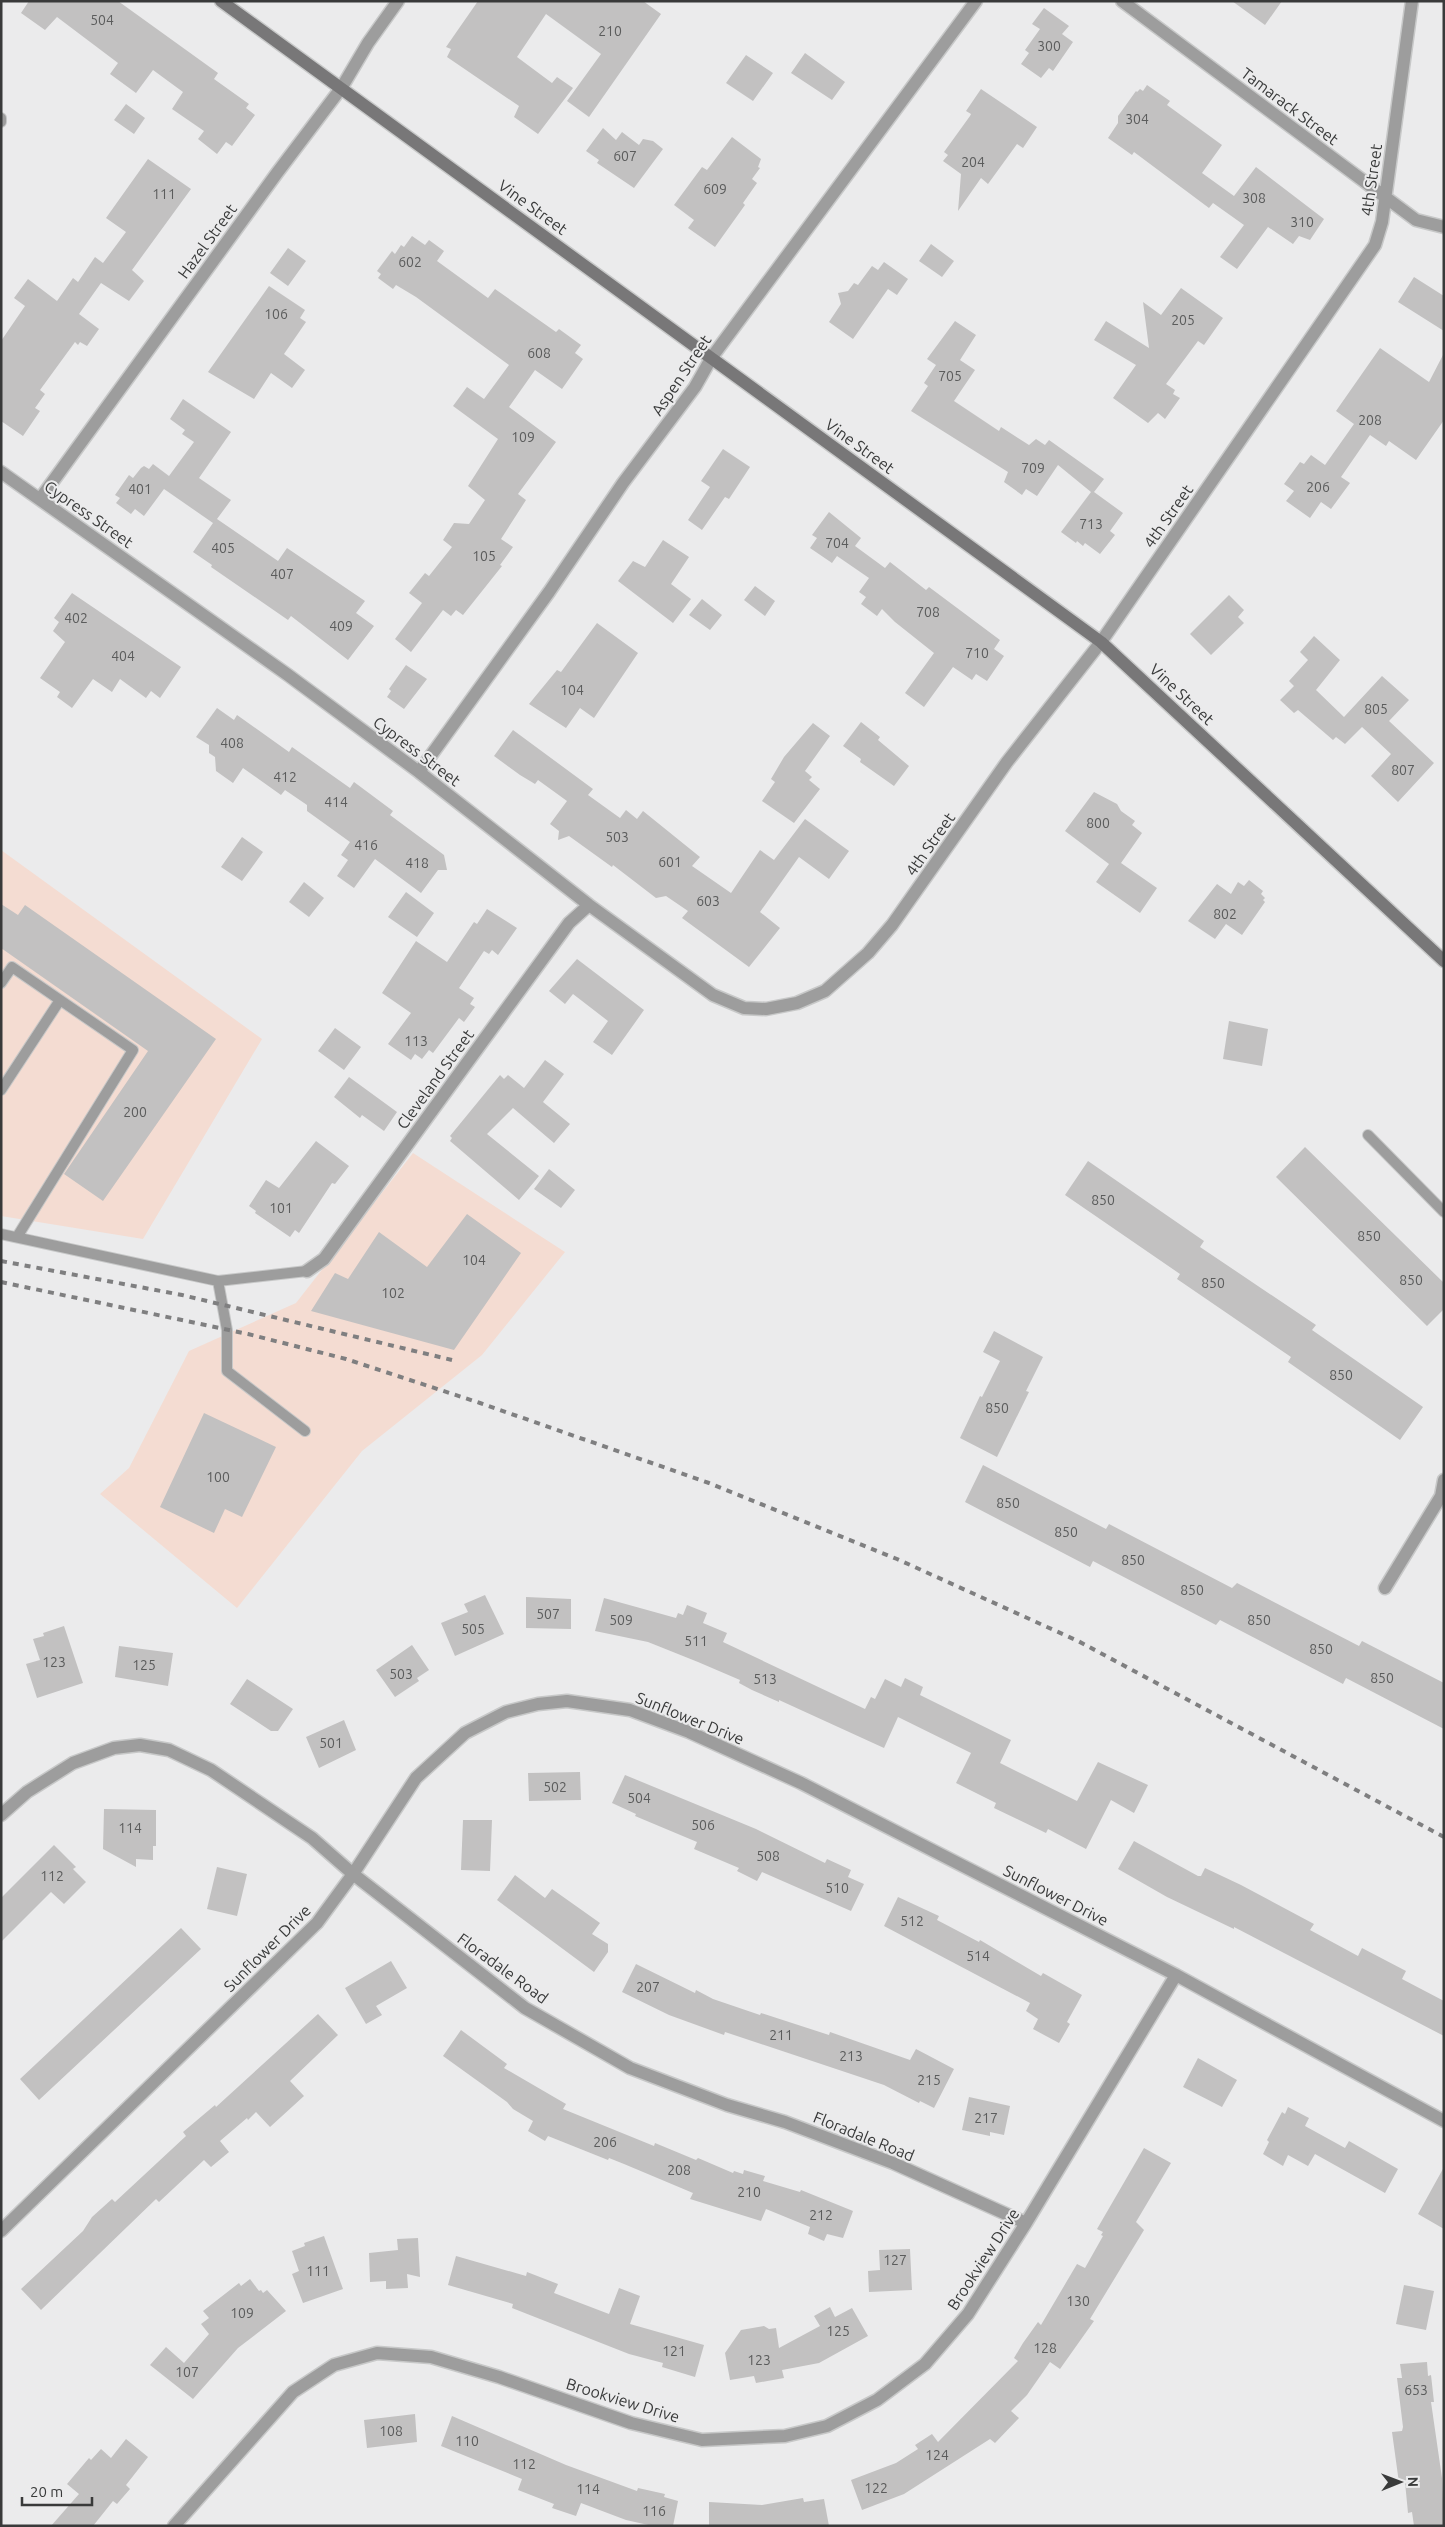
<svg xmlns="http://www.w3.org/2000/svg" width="1445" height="2527" font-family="Ubuntu,sans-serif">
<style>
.industrial{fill:#f4dcd2}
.building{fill:#c2c1c1}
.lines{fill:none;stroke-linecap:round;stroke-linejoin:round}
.lane-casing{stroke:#c7c8c8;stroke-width:12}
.street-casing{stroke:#c7c8c8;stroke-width:15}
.secondary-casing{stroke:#c7c8c8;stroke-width:15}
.lane{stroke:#9d9d9d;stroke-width:10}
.street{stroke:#9d9d9d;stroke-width:12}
.secondary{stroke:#787778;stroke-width:12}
.rail{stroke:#7f7f80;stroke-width:4;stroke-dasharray:6 6;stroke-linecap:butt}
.labels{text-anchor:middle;stroke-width:4;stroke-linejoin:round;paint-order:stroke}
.number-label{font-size:14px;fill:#5b5c5c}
.street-label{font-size:16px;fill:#393a3a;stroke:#ebebec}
</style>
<rect width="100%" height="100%" fill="#ebebec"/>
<path class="industrial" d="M1,850L262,1039L143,1239L1,1216Z
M413,1153L565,1252L482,1355L362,1451L237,1608L100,1494L129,1468L189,1351L296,1303Z"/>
<path class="building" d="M29,1H118L218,73L214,79L249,104L246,108L255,115L232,146L226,142L217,154L198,139L204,131L172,109L183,92L153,70L136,93L110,74L118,63L57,17L45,30L21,13Z
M478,1H643L661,14L589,117L567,101L601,54L546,14L517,57L552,83L557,77L573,88L538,134L514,117L519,106L447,57L451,49L446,47Z
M1232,1H1282L1265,25Z
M1044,8L1069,26L1062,34L1073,42L1053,71L1049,68L1041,78L1021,64L1029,53L1025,50L1040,29L1032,24Z
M805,53L845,82L832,100L791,73Z
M746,55L773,73L753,101L726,83Z
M1147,85L1170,101L1167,105L1222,145L1202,173L1234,196L1256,167L1324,219L1310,240L1299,236L1293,244L1268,227L1237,269L1220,257L1244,225L1213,203L1209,208L1134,152L1132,155L1108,138L1118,123V116L1136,91L1137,92L1140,89L1143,91Z
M981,89L1037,127L1023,148L1017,144L988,184L981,178L958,211L961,174L943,161L948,155L944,152L970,116L971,114L966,111Z
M126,104L145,118L134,134L114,120Z
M603,128L616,140L622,132L639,145L643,139L653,141L663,149L634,188L597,163L599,160L586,151Z
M732,137L761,159L758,167L760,168L752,179L757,183L743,203L745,205L715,247L688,228L694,220L674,205L702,167L707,170Z
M148,159L191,189L132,270L144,281L129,301L101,283L79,314L99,329L87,346L80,342L78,345L75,342L40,390L45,394L35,408L40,411L23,436L1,421V341L25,306L14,298L28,279L57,301L73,278L78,282L95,257L103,263L126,232L106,218Z
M412,236L425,245L429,240L444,251L437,261L488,298L495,289L556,332L559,329L581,345L575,353L583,359L562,389L535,370L509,407L556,442L518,494L526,500L501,539L513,547L500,565L502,566L463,615L456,610L451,616L443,610L411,652L395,639L422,603L409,593L425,573L429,576L452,547L443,540L454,523L469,524L485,500L468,486L498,439L453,406L467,387L484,399L509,365L416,297L396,285L393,289L378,278L381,274L377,271L392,251L395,254L401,245L404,247Z
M931,244L954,261L942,277L919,261Z
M288,248L306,261L288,286L270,273Z
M884,262L908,279L897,295L888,289L853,339L829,322L841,304L838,293L848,291L854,283L858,285L872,266L878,270Z
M1414,277L1444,296V331L1398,302Z
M269,286L305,310L300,318L306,322L284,354L305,370L292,388L271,373L254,399L208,372Z
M1181,288L1223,318L1204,345L1198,341L1166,384L1175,390L1173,394L1180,398L1165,419L1158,413L1148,423L1113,398L1136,365L1094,340L1106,321L1149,348L1143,302L1161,315Z
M955,321L976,335L960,360L975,370L954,401L999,431L1001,427L1029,445L1036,439L1045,445L1049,440L1104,479L1094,492L1123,513L1110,531L1115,535L1100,554L1085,543L1083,546L1077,541L1076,543L1061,532L1091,492L1058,465L1037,496L1026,489L1022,495L1004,482L1008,472L911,411L928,386L924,383L936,365L927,359Z
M1380,348L1429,382L1444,353V420L1416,460L1389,441L1386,446L1370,435L1341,477L1350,483L1331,509L1321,502L1310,518L1286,501L1294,491L1284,484L1300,462L1304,464L1311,455L1325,465L1354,424L1336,411Z
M183,399L231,432L199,478L231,500L217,519L278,561L287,548L365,601L356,613L374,626L348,660L291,616L288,620L211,567L212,565L193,552L213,523L164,489L144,516L135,509L131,514L116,503L120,498L115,495L129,475L133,478L141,468L144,466L149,469L153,464L169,476L194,442L182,434L185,430L170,419Z
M723,449L750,467L729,499L725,497L702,530L688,520L710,487L701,481Z
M829,512L861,538L855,546L885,568L890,562L926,590L929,587L1000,640L994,649L1004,656L987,681L976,674L972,680L953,667L924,707L905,693L934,653L895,622L882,609L877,616L861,604L866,597L859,592L869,578L837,556L832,563L810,548L817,538L812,535Z
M663,540L689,557L671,584L691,599L673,623L618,581L633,561L645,567Z
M755,586L775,601L765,616L744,600Z
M72,593L181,667L160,698L151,691L146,698L120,679L112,692L93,679L72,708L57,697L60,692L40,678L65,642L53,631L59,622L54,618Z
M1229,595L1244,610L1238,617L1244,623L1211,655L1190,634Z
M702,599L722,615L710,630L689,615Z
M597,623L638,653L594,718L580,708L566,728L529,704L557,670L561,672Z
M1314,636L1340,660L1316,690L1344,717L1382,676L1409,700L1389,721L1434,763L1398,802L1371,776L1391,754L1362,727L1345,744L1336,737L1333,740L1298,710L1294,713L1280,700L1294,686L1289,681L1308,660L1300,652Z
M406,665L427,679L404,709L387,697L391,691L389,689Z
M217,708L234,720L237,715L289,752L292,747L350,788L354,782L393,811L390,815L444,855L447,870H438L421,893L375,859L354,888L337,876L348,860L341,855L350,842L307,811V805L285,790L281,795L243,768L233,783L216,771L215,757L209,753V745L196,737Z
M861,722L880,737L878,740L909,766L894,786L860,762L861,759L843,746Z
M813,723L830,736L805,771L812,777L809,780L820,789L794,823L762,801L775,782L771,779L784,757Z
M513,730L593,789L588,795L620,818L626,810L637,819L643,811L700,857L692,866L731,893L760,850L774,860L805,819L849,851L829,879L799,857L760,912L780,928L749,967L682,918L688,911L666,896L656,898L613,865L612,867L569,836L558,840L559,831L550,824L567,801L538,780L535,784L520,775L494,756Z
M1094,792L1117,804L1121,811L1135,821L1132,825L1142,833L1121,863L1157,888L1140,913L1096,882L1109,864L1065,831Z
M242,837L263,852L242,881L221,867Z
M1249,880L1263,891L1261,894L1265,898L1263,900L1265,902L1242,935L1226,924L1215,939L1188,921L1217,884L1231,894L1238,882L1244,886Z
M304,882L324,898L309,917L289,902Z
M406,892L434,913L417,937L388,917Z
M1,904L18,915L25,905L216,1039L103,1201L64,1174L148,1051L1,948Z
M487,909L517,928L498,955L492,950L489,954L484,951L459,988L474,998L470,1004L475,1007L464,1022L459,1018L433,1053L429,1050L422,1059L415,1054L411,1060L388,1044L411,1013L382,993L416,941L447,962L474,922L477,924Z
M577,959L644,1010L612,1055L593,1042L608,1021L573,994L565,1004L549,991Z
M1229,1021L1268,1029L1262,1066L1223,1059Z
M335,1028L361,1047L344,1070L318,1051Z
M545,1060L564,1074L543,1102L570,1124L554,1143L513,1108L487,1134L539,1176L519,1200L450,1141L452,1138L450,1136L500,1075L504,1079L508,1075L524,1088Z
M349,1077L397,1112L384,1131L362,1115L360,1118L334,1097Z
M316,1141L349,1166L335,1184L332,1183L299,1233L295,1230L290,1237L255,1213L256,1211L249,1206L266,1180L279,1188Z
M1305,1147L1444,1283V1309L1427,1326L1276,1177Z
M1088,1161L1204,1241L1200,1247L1316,1325L1312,1330L1423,1407L1400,1440L1288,1362L1291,1357L1177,1279L1180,1274L1065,1195Z
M549,1169L575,1190L561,1208L534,1189Z
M467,1214L521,1253L454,1350L311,1311L335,1273L348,1279L379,1232L427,1267Z
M994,1331L1043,1357L1026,1391L1029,1392L997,1457L960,1438L980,1396L982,1397L1000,1361L983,1352Z
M204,1413L276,1447L242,1517L225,1509L214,1533L160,1507Z
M983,1465L1106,1529L1109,1524L1232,1588L1237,1583L1359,1646L1362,1641L1444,1683V1729L1346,1678L1343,1684L1220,1620L1216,1625L1093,1561L1090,1567L965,1502Z
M485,1595L504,1634L455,1656L441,1623L468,1612L464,1604Z
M526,1597L571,1599V1629L526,1628Z
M604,1598L676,1618L678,1613L683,1615L687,1605L707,1613L703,1623L727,1633L723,1642L865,1709L871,1697L875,1699L885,1679L901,1687L905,1678L923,1687L920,1695L1011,1740L1000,1763L1077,1801L1098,1762L1148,1785L1134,1813L1111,1800L1086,1849L1048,1829L1046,1833L994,1808L996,1803L956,1783L971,1753L898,1717L884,1748L779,1700V1702L752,1690L739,1683L740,1680L698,1662L648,1642L595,1631Z
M64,1626L83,1683L37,1698L26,1664L40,1660L33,1639L44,1636L43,1633Z
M412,1645L429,1670L417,1678L419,1681L395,1697L376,1670Z
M119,1646L173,1653L168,1686L115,1677Z
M247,1679L293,1709L278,1731H271L230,1704Z
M344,1720L356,1750L319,1768L306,1737Z
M580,1772L581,1800L529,1801L528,1773Z
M625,1775L756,1829L825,1863L827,1859L851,1870L848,1877L864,1884L851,1911L762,1872L757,1881L737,1871L739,1868L694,1849L697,1842L635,1816L636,1814L612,1803Z
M104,1809L156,1810V1846H153V1860L136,1859V1867L103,1849Z
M463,1820H492L490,1871L461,1870Z
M1134,1841L1198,1876H1201L1205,1868L1241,1885L1314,1924L1310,1930L1358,1956L1362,1948L1406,1971L1402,1979L1444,2001V2036L1234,1927V1929L1167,1897L1118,1869Z
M54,1845L76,1867L73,1869L86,1882L64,1904L51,1892L1,1942V1898Z
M217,1867L247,1874L237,1916L207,1909Z
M515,1875L545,1898L552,1889L600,1923L592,1934L608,1944V1952L594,1972L497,1900Z
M898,1897L939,1916L937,1920L979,1942L980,1940L1041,1976L1043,1973L1082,1995L1067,2022L1070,2024L1059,2043L1033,2029L1038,2019L1026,2011L1030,2003L884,1926Z
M181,1928L201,1949L39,2100L20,2079Z
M391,1961L407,1988L376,2006L382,2015L366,2024L345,1988Z
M636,1964L695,1993L696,1990L713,1999L760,2015L761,2013L829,2035L830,2032L910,2060L916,2049L954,2069L934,2108L920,2101L919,2103L884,2085L725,2032L724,2035L669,2015L622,1992Z
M318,2014L338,2035L290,2081L304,2096L270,2127L256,2112L248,2120L247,2118L220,2141L229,2152L211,2167L204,2160L159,2202L156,2199L41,2310L21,2289L83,2231L92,2217L112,2199L115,2202L186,2136L183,2132L215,2105L216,2107Z
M461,2030L507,2064L504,2068L566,2104L563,2109L654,2146L655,2143L696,2160L698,2158L733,2173L734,2171L743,2174L744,2170L765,2176L763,2181L800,2192L801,2190L853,2211L843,2238L827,2234L824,2241L808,2234L810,2227L766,2209L761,2221L690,2199L693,2193L624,2164L609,2158L608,2160L548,2136L545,2141L528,2131L533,2121L513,2109L507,2102L443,2056Z
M1198,2058L1237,2080L1222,2107L1183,2087Z
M969,2097L1010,2106L1004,2135L990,2132V2136L962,2130Z
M1288,2107L1309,2118L1305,2126L1345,2148L1349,2141L1398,2169L1385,2193L1315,2154L1308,2166L1288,2155L1283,2166L1263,2154L1269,2142L1267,2140L1282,2112L1285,2114Z
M1144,2148L1171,2163L1136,2222L1144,2230L1090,2319L1094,2321L1060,2369L1050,2362L1027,2395L1011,2411L1019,2418L995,2443L990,2439L904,2494L862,2510L851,2480L896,2463L918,2449L915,2445L932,2434L938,2442L1018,2361L1014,2358L1023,2343L1038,2322L1041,2325L1077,2264L1085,2268L1103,2236L1101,2235L1103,2232L1097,2229Z
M1444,2167V2229L1418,2214Z
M324,2236L343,2289L303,2303L292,2274L299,2271L292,2251L305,2246L304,2243Z
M418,2238L420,2277L407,2274L408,2288L386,2289V2281L370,2282L369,2253L398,2250L397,2239Z
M910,2249L912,2290L869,2292L868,2271L880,2270L879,2250Z
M456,2256L526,2276L527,2272L558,2284L554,2293L609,2314L619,2288L640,2296L630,2324L704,2345L695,2377L662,2367L663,2363L629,2354L512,2308L513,2304L448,2285Z
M250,2279L259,2291L261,2290L263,2293L267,2290L286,2311L238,2348L193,2399L150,2365L166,2347L184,2363L209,2334L201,2324L209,2318L203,2311L239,2283L241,2286Z
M1404,2285L1434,2291L1426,2330L1396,2324Z
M830,2307L835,2317L852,2308L868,2336L819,2363L782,2370L784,2378L756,2383L754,2376L730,2380L725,2353L741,2330L764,2326L769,2329L776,2328L779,2348L820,2326L814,2316Z
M1427,2362L1428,2376L1431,2375L1434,2402H1431L1442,2478L1444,2526H1414L1412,2512L1408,2513L1405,2482L1399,2483L1392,2432L1402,2431L1403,2427L1397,2378H1402L1400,2364Z
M415,2414L417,2442L367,2448L364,2420Z
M452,2416L566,2465L637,2491L638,2488L665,2494L664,2497L678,2501L673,2526H653L626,2520L581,2503L576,2516L552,2508L554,2504L518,2490L522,2479L441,2446Z
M126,2439L148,2457L126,2485L130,2489L117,2504L113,2501L93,2526H51L79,2494L67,2484L89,2458L91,2460L101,2449L111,2458Z
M803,2498L804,2502L824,2499L829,2526H709V2502L762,2505Z"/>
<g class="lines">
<defs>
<path id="lane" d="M1,118V122
M1,983L12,967L133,1050L17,1237
M1,1090L60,1000
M1368,1135L1444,1212
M1,1234L218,1281L307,1271
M218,1281L227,1330V1371L305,1431"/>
<path id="street" d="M1122,1L1416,220L1444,227
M1,472L288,675L419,772L589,905L713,995L744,1008L766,1009L797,1003L825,991L868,953L892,925L1007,762L1101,642L1375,245L1382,222L1412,1
M40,499L277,173L342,87L368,43L398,1
M419,772L549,592L623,483L695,387L712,357L976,1
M307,1271L324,1259L569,923L589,905
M1385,1588L1441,1496L1444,1480
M1,1815L27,1792L73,1763L114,1748L140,1745L169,1750L211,1770L312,1838L353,1874L525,2008L630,2068L727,2105L785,2122L893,2163L1026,2223
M1,2231L317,1923L353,1874L416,1778L465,1733L506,1712L538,1704L567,1701L630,1710L689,1732L801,1783L1176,1975L1444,2121
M174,2526L293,2392L334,2365L377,2353L431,2357L499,2377L631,2423L702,2440L785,2436L827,2426L877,2400L925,2364L968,2314L1026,2223L1176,1975"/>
<path id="secondary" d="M221,1L1101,642L1444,961"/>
</defs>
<use href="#lane" class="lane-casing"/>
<use href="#street" class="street-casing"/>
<use href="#secondary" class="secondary-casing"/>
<use href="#lane" class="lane"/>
<use href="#street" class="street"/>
<use href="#secondary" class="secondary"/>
<path class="rail" d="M1,1261L182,1295L452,1360
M1,1282L248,1334L346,1359L480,1403L709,1483L897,1559L1078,1641L1444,1837"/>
</g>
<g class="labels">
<g class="number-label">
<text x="102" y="25">504</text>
<text x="610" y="36">210</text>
<text x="1049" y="51">300</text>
<text x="1137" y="124">304</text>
<text x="625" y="161">607</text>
<text x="973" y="167">204</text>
<text x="715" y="194">609</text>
<text x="164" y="199">111</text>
<text x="1254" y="203">308</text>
<text x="1302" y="227">310</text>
<text x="410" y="267">602</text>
<text x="276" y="319">106</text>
<text x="1183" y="325">205</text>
<text x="539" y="358">608</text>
<text x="950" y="381">705</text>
<text x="1370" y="425">208</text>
<text x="523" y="442">109</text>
<text x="1033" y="473">709</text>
<text x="1318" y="492">206</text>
<text x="140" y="494">401</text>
<text x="1091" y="529">713</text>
<text x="837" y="548">704</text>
<text x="223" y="553">405</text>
<text x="484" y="561">105</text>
<text x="282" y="579">407</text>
<text x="928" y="617">708</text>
<text x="76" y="623">402</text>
<text x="341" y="631">409</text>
<text x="977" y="658">710</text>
<text x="123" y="661">404</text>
<text x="572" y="695">104</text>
<text x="1376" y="714">805</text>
<text x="232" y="748">408</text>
<text x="1403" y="775">807</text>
<text x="285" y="782">412</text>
<text x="336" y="807">414</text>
<text x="1098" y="828">800</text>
<text x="617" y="842">503</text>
<text x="366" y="850">416</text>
<text x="670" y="867">601</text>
<text x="417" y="868">418</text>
<text x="708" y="906">603</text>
<text x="1225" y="919">802</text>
<text x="416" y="1046">113</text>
<text x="135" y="1117">200</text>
<text x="1103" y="1205">850</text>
<text x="281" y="1213">101</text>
<text x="1369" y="1241">850</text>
<text x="474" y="1265">104</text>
<text x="1411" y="1285">850</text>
<text x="1213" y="1288">850</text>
<text x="393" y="1298">102</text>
<text x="1341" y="1380">850</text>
<text x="997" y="1413">850</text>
<text x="218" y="1482">100</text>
<text x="1008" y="1508">850</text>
<text x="1066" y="1537">850</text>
<text x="1133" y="1565">850</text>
<text x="1192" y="1595">850</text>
<text x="548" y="1619">507</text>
<text x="621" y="1625">509</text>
<text x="1259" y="1625">850</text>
<text x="473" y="1634">505</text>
<text x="696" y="1646">511</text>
<text x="1321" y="1654">850</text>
<text x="54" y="1667">123</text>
<text x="144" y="1670">125</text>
<text x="401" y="1679">503</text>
<text x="1382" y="1683">850</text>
<text x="765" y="1684">513</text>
<text x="331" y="1748">501</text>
<text x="555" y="1792">502</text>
<text x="639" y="1803">504</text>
<text x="703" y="1830">506</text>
<text x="130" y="1833">114</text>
<text x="768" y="1861">508</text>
<text x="52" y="1881">112</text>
<text x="837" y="1893">510</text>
<text x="912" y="1926">512</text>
<text x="978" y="1961">514</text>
<text x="648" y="1992">207</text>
<text x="781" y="2040">211</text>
<text x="851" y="2061">213</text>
<text x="929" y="2085">215</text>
<text x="986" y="2123">217</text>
<text x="605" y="2147">206</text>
<text x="679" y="2175">208</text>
<text x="749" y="2197">210</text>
<text x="821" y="2220">212</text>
<text x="895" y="2265">127</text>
<text x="318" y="2276">111</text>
<text x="1078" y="2306">130</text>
<text x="242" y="2318">109</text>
<text x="838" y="2336">125</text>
<text x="1045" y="2353">128</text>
<text x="674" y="2356">121</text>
<text x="759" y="2365">123</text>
<text x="187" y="2377">107</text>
<text x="1416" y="2395">653</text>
<text x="391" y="2436">108</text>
<text x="467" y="2446">110</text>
<text x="937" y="2460">124</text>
<text x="524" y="2469">112</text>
<text x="876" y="2493">122</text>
<text x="588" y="2494">114</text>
<text x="654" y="2516">116</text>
</g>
<g class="street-label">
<text transform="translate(1290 106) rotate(37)" y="6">Tamarack Street</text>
<text transform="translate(1371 180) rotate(-82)" y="6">4th Street</text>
<text transform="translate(533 207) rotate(36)" y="6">Vine Street</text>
<text transform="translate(207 241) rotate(-54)" y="6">Hazel Street</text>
<text transform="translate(681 375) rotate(-56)" y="6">Aspen Street</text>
<text transform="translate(860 446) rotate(36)" y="6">Vine Street</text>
<text transform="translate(89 514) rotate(35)" y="6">Cypress Street</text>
<text transform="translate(1168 516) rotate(-55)" y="6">4th Street</text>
<text transform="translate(1182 694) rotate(43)" y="6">Vine Street</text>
<text transform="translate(417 751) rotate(37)" y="6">Cypress Street</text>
<text transform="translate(930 844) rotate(-55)" y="6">4th Street</text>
<text transform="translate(435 1079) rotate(-54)" y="6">Cleveland Street</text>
<text transform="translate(690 1718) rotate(22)" y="6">Sunflower Drive</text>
<text transform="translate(1056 1895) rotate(27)" y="6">Sunflower Drive</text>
<text transform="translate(267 1948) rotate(-45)" y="6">Sunflower Drive</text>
<text transform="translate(503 1968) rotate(36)" y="6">Floradale Road</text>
<text transform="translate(864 2136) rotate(22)" y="6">Floradale Road</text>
<text transform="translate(983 2259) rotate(-57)" y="6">Brookview Drive</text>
<text transform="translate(623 2400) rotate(17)" y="6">Brookview Drive</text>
</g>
</g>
<rect width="1445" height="2527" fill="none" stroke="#393a3a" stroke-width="5"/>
<g transform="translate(1400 2482) rotate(89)" stroke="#ebebec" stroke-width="4" paint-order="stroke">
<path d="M0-4L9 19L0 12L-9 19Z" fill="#393a3a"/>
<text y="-8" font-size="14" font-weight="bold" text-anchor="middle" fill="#393a3a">N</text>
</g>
<path d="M22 2497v8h70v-8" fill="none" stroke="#393a3a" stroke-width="2.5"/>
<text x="30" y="2497" font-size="15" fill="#393a3a" stroke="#ebebec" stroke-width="4" paint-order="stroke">20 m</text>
</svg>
